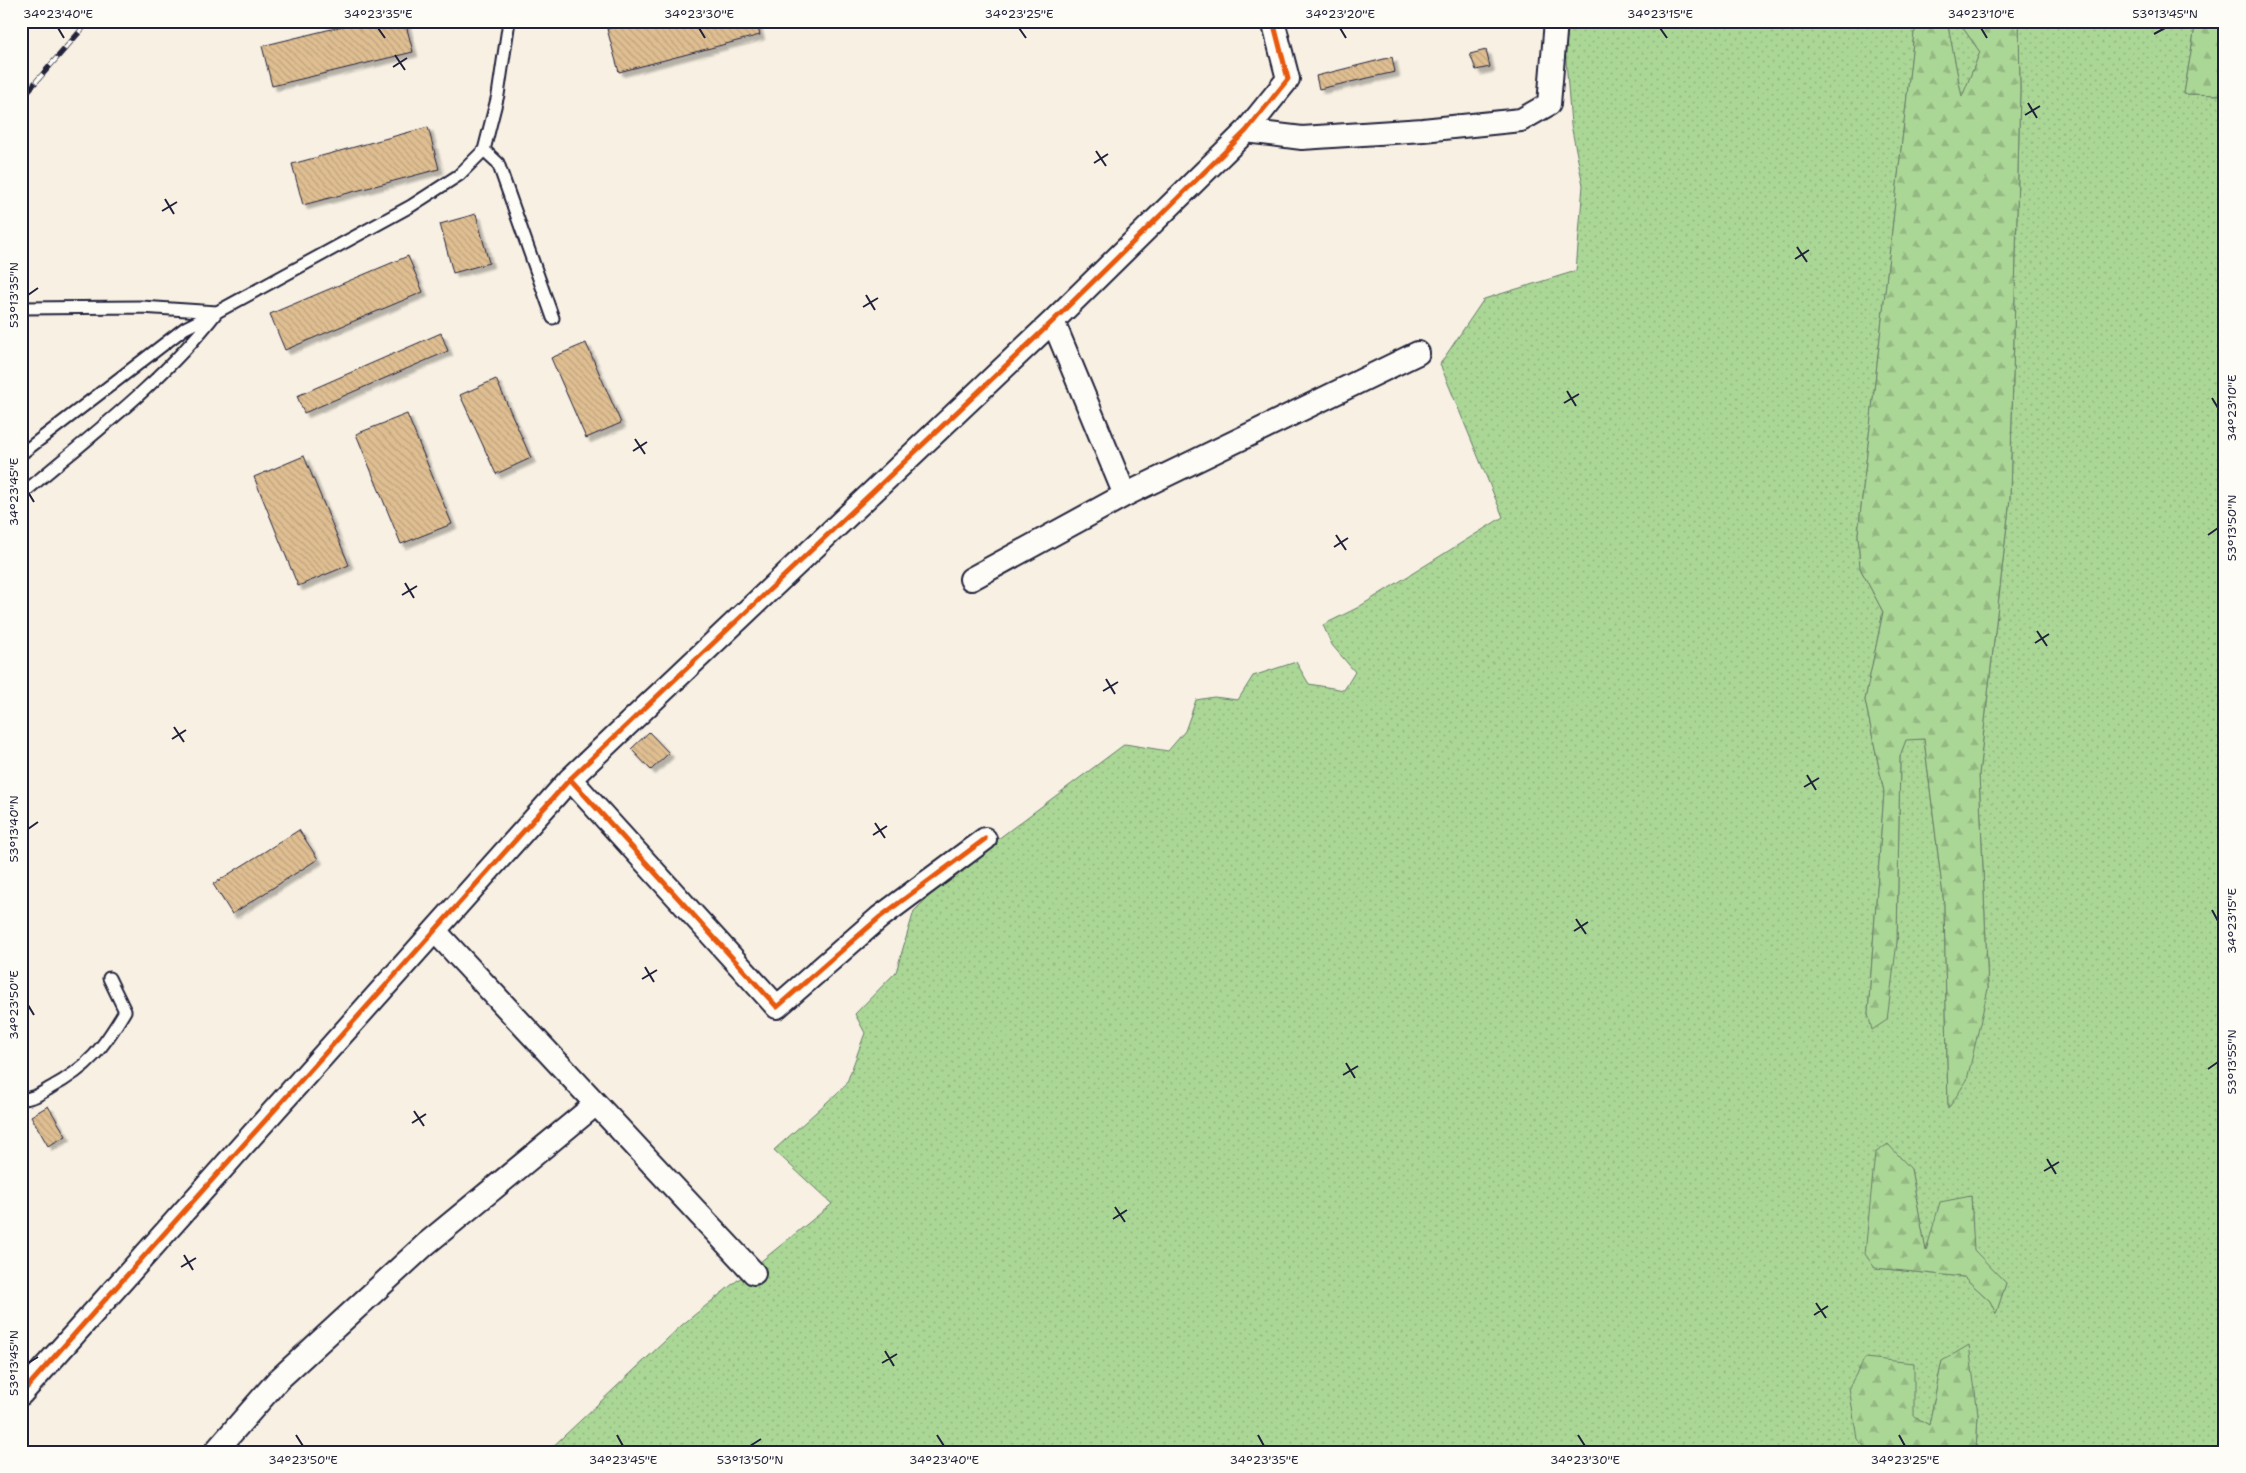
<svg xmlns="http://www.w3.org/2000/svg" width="2246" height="1473" font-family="'Shantell Sans',sans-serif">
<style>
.grass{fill:url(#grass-dots);stroke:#667c68;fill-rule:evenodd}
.forest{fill:url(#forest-firs);stroke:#667c68}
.building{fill:url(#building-back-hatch);stroke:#22223b;filter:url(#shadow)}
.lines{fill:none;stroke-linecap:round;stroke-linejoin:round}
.lane-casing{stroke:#22223b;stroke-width:15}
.street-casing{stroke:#22223b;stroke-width:26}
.lane{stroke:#fdfcf7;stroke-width:11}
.street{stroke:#fdfcf7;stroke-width:22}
.rail-casing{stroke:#22223b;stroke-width:5.5}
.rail{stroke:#fdfcf7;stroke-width:4;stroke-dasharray:11;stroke-linecap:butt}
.cycleway-casing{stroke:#fdfcf7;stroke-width:8}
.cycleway{stroke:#e8590c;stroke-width:5}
.ticks{fill:none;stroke:#22223b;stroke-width:2}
.neatline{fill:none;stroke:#22223b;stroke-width:2}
.ticks-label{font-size:12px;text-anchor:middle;fill:#22223b}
</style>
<defs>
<pattern id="grass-dots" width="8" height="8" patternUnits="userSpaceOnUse" patternTransform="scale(1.25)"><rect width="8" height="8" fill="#abd796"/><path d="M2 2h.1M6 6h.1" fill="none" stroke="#93b882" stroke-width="1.8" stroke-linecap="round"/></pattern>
<pattern id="forest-firs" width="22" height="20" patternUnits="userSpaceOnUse" patternTransform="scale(1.25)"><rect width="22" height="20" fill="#abd796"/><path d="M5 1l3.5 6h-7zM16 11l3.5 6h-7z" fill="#93b882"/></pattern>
<pattern id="building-back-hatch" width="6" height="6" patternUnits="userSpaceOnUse" patternTransform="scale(1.25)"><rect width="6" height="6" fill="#dfbe91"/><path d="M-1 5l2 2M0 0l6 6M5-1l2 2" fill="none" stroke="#bfa37e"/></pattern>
<filter id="shadow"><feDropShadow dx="4.5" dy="4.5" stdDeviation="1" flood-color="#0004"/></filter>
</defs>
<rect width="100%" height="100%" fill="#f7f0e3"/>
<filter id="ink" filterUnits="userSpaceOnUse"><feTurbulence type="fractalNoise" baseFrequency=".02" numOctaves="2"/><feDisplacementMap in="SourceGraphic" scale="10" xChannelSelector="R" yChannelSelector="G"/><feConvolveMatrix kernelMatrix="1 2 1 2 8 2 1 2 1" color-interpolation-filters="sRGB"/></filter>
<g filter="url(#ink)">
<path class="grass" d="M1563,21H1922L1914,33L1858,534L1860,568L1883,612L1865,700L1884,792L1868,1014L1897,942L1900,756L1906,739H1924L1944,904L1948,1108L1988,989L1979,774L2010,498L2020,90L2019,21H2196L2184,94L2225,95V1452H1976L1978,1414L1942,1361L1929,1425L1914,1417L1857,1438L1870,1452H547L682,1325L832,1204L774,1150L846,1085L865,1033L855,1014L896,972L914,911L950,875L1125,744L1168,751L1185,731L1196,700L1214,697L1238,700L1253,676L1296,662L1309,684L1344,690L1355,672L1332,645L1323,625L1357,608L1503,517L1440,364L1484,299L1576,271L1583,185L1571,125ZM1911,1169L1926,1252L1971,1196L1973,1250L2006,1283L1996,1313L1990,1301L1964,1277L1876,1268Z
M1947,21H1958L1980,52L1962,98Z"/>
<path class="forest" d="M1922,21H1947L1962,97L1980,52L1958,21H2019L2020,90L2010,498L1979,774L1988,989L1967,1080L1948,1109L1944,904L1924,739L1906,740L1900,756L1897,942L1887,1020L1872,1030L1868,1014L1884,792L1865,700L1883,612L1860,568L1858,534L1914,33Z
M2196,21H2225V95L2184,94Z
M1888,1144L1911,1169L1926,1251L1940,1202L1971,1196L1974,1250L2006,1283L1996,1314L1990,1301L1964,1277L1875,1268L1865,1254L1875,1153Z
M1969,1345L1978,1414L1976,1452H1924L1918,1448L1914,1452H1870L1857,1439L1849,1387L1865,1358L1914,1363V1416L1929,1425L1942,1361Z"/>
<path class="building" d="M364,21H405L413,52L272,86L262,46Z
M636,21H756L760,35L619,72L607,29Z
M1486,50L1490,67L1476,70L1470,54Z
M1392,57L1395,72L1319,89L1316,76Z
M428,127L439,169L303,205L292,164Z
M476,214L489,263L453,273L440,224Z
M408,256L423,292L285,350L270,314Z
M441,333L448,351L304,413L297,396Z
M586,343L621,423L586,438L551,358Z
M496,379L531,458L496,474L460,395Z
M407,414L452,524L401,544L356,434Z
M304,456L349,565L298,586L254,477Z
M649,732L669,753L651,770L631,749Z
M299,830L318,859L232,914L213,884Z
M48,1106L66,1136L48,1146L31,1116Z"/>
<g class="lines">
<defs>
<path id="lane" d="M509,21L498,95L484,150L498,163L553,318
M21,308L141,307L217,312L185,328L21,454
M21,495C88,438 163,382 217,312L411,206L459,175L484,150
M21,1099C33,1099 40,1094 50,1088C89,1067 103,1048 125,1011L109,978"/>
<path id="street" d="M1246,131L1302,138L1423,130L1521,120L1549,104L1556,21
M1053,321L1125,495
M971,579L1125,495L1418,353
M570,779L777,1007L880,917L985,839
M435,931L754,1273
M21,1394L570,779L1053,321L1246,131L1288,79L1273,21
M215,1452L278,1380L426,1244L596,1104"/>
</defs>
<use href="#lane" class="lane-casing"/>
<use href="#street" class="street-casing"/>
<use href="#lane" class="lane"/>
<use href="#street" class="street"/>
<defs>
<path id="rail" d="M21,31L25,21
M21,99L89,21"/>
</defs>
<use href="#rail" class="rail-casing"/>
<use href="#rail" class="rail"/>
<defs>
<path id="cycleway" d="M570,779L777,1007L880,917L985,839
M21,1394L570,779L1053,321L1246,131L1288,79L1273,21"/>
</defs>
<use href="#cycleway" class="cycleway-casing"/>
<use href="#cycleway" class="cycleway"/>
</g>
</g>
<path class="ticks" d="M58,28L64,38M378,28L385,38M699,28L705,38M1019,28L1026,38M1340,28L1346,38M1660,28L1667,38M1981,28L1987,38M2154,34L2165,28M395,55L405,70M393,67L407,58M2028,103L2037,118M2025,115L2040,106M1096,151L1106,166M1094,163L1108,154M165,199L174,214M162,211L177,202M1797,247L1807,262M1795,259L1809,250M28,295L38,288M866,295L875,310M863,307L878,298M1567,391L1576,406M2212,398L2218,408M1564,403L1579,394M635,439L645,454M633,451L647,442M28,492L34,502M1336,535L1346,550M2208,535L2218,528M1334,547L1348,538M405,583L414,598M402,595L417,586M2037,631L2047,646M2035,643L2049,634M1106,679L1115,694M1103,691L1118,682M174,727L184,742M172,739L186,730M1807,775L1816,790M1804,787L1819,778M875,823L885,838M28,829L38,822M873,835L887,826M2212,910L2218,921M1576,919L1586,934M1574,931L1588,922M645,967L654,982M642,979L657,970M28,1005L34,1015M1346,1063L1355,1078M2208,1069L2218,1062M1343,1075L1358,1066M414,1111L424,1126M412,1123L426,1114M2047,1159L2056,1174M2044,1171L2059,1162M1115,1207L1125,1222M1113,1219L1127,1210M184,1255L193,1270M181,1267L196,1258M1816,1303L1826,1318M1814,1315L1828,1306M885,1351L894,1366M28,1363L38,1357M882,1363L897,1354M296,1435L303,1446M617,1435L623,1446M937,1435L944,1446M1258,1435L1264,1446M1578,1435L1585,1446M1899,1435L1905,1446M750,1446L761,1439"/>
<rect width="2246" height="1473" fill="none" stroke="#fdfcf7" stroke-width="55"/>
<rect x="28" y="28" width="2190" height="1418" class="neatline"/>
<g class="ticks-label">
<text x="58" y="18">34°23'40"E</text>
<text x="378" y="18">34°23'35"E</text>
<text x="699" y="18">34°23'30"E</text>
<text x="1019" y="18">34°23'25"E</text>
<text x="1340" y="18">34°23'20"E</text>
<text x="1660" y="18">34°23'15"E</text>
<text x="1981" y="18">34°23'10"E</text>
<text x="2165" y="18">53°13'45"N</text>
<text transform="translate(14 295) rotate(-90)" y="4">53°13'35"N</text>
<text transform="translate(2232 408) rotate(-90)" y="4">34°23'10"E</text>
<text transform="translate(14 492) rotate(-90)" y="4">34°23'45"E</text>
<text transform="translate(2232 528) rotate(-90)" y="4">53°13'50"N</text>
<text transform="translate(14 829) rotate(-90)" y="4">53°13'40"N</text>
<text transform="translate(2232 921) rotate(-90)" y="4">34°23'15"E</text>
<text transform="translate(14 1005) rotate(-90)" y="4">34°23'50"E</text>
<text transform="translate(2232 1062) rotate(-90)" y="4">53°13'55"N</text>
<text transform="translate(14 1363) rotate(-90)" y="4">53°13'45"N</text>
<text x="303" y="1464">34°23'50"E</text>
<text x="623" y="1464">34°23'45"E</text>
<text x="750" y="1464">53°13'50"N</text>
<text x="944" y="1464">34°23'40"E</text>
<text x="1264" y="1464">34°23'35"E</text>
<text x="1585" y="1464">34°23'30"E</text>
<text x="1905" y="1464">34°23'25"E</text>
</g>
</svg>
